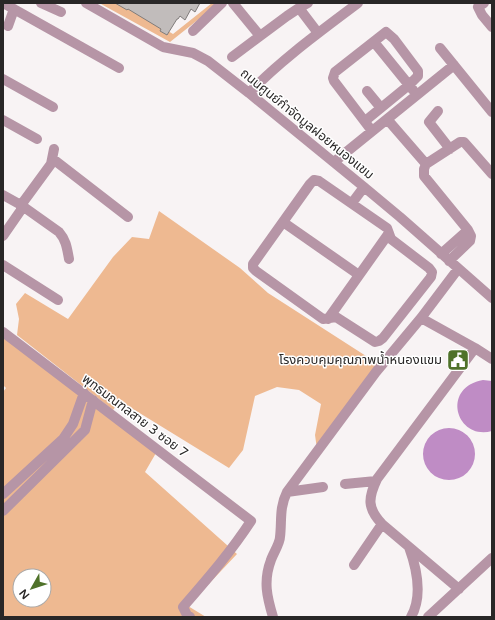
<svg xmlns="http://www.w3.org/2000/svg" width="495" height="620" font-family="'Varela Round','Noto Sans Thai',sans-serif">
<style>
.green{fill:#eeb991;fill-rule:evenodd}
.water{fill:#bf8cc5}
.building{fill:#c1bcbb;stroke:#807c7b}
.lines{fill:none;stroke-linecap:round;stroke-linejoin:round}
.minor{stroke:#b695a6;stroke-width:10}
.labels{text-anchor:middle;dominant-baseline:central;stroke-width:3;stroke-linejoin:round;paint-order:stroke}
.street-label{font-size:13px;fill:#292727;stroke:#fff}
.poi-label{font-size:13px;fill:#292727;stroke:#fff;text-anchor:end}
</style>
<rect width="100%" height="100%" fill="#f8f3f4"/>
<path class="green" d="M103 3H121L173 34 212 3H219L170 42 101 4Z
M159 211 240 268 268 293 380 365 317 449 315 435 321 404 299 390 277 387 255 396 243 450 229 468 120 401 113 410 17 335 19 319 16 304 25 293 68 319 113 257 132 237 149 239Z
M3 336 156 453 145 472 237 554 188 606 206 617H3V392L6 388 3 385ZM20 576H44V600H20Z"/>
<path class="water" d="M483 380 492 381V431C457 441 440 388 483 380Z
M423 454a26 26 0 1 1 52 0a26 26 0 1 1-52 0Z"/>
<path class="building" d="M115 3H200L195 12 191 9 185 20 180 16 178 19H177L167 35 160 31 161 29 128 9 127 10Z"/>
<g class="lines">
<path class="minor" d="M3 3 119 68
M41 3 61 12
M86 3 163 47 193 53 208 61 249 93 364 187 400 217 492 298
M233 3 260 36
M484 3 478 7 482 15 492 27
M299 8 308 3
M8 26 14 9
M193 31 222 3
M374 42 413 90
M440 48 492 112
M232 57 287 16 299 8 318 33
M3 79 53 107
M367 91 381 108
M249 93C282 59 321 31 358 3
M438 111 429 122 450 149
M387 119 426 164
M3 120 37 139
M365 121 409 85 418 76V71L394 39 386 32 335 72 333 78 334 81 372 131
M54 149 51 164 21 205 59 232C66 240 67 248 69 259
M53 159 128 217
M334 162 454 65
M314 180 319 181 387 228 391 239 429 268 432 272 431 277 383 338 379 341 375 342 336 317 323 319 256 271 253 268V264L310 184Z
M3 195 21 205V210L3 236
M352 203 364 187
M283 222 359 275
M441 254 468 230
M449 261 470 241 471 236 468 230 424 176V169L426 164 460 142H464L492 174
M3 265 58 300
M421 318 475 348 492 359
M328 319 389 233
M3 332 251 521C230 553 208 578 183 607L187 615 190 617
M345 484 376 481
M287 492 323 487
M3 494 63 439 73 424 84 393
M3 511 85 430 93 400
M409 547C417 569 423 596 411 617
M354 565 382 524
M459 589 382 524C367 508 368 498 377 479L475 348
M273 617C267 597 263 581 271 560 273 554 280 543 280 537 282 521 279 508 287 492L376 372 421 318 458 269
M428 617 492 558"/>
</g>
<defs>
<g id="civic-square" transform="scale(1.15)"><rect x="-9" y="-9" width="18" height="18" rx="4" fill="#4f722a" stroke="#fff"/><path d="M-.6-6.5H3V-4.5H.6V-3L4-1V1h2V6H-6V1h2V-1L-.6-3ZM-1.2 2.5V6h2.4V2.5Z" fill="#fff"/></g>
</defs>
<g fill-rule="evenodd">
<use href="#civic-square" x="458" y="360"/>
</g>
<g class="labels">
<g class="street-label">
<text transform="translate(307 124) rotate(39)">ถนนศูนย์กำจัดมูลฝอยหนองแขม</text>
<text transform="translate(135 416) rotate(37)">พุทธมณฑลสาย 3 ซอย 7</text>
</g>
<g class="poi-label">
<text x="442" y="360">โรงควบคุมคุณภาพน้ำหนองแขม</text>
</g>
</g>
<rect width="495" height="620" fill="none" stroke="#292727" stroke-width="8"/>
<g transform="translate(32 588) rotate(231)"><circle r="19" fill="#ffffff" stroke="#a9a9a9"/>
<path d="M0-3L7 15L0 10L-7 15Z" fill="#4f722a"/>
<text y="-6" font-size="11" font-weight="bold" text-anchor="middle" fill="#292727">N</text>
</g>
</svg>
